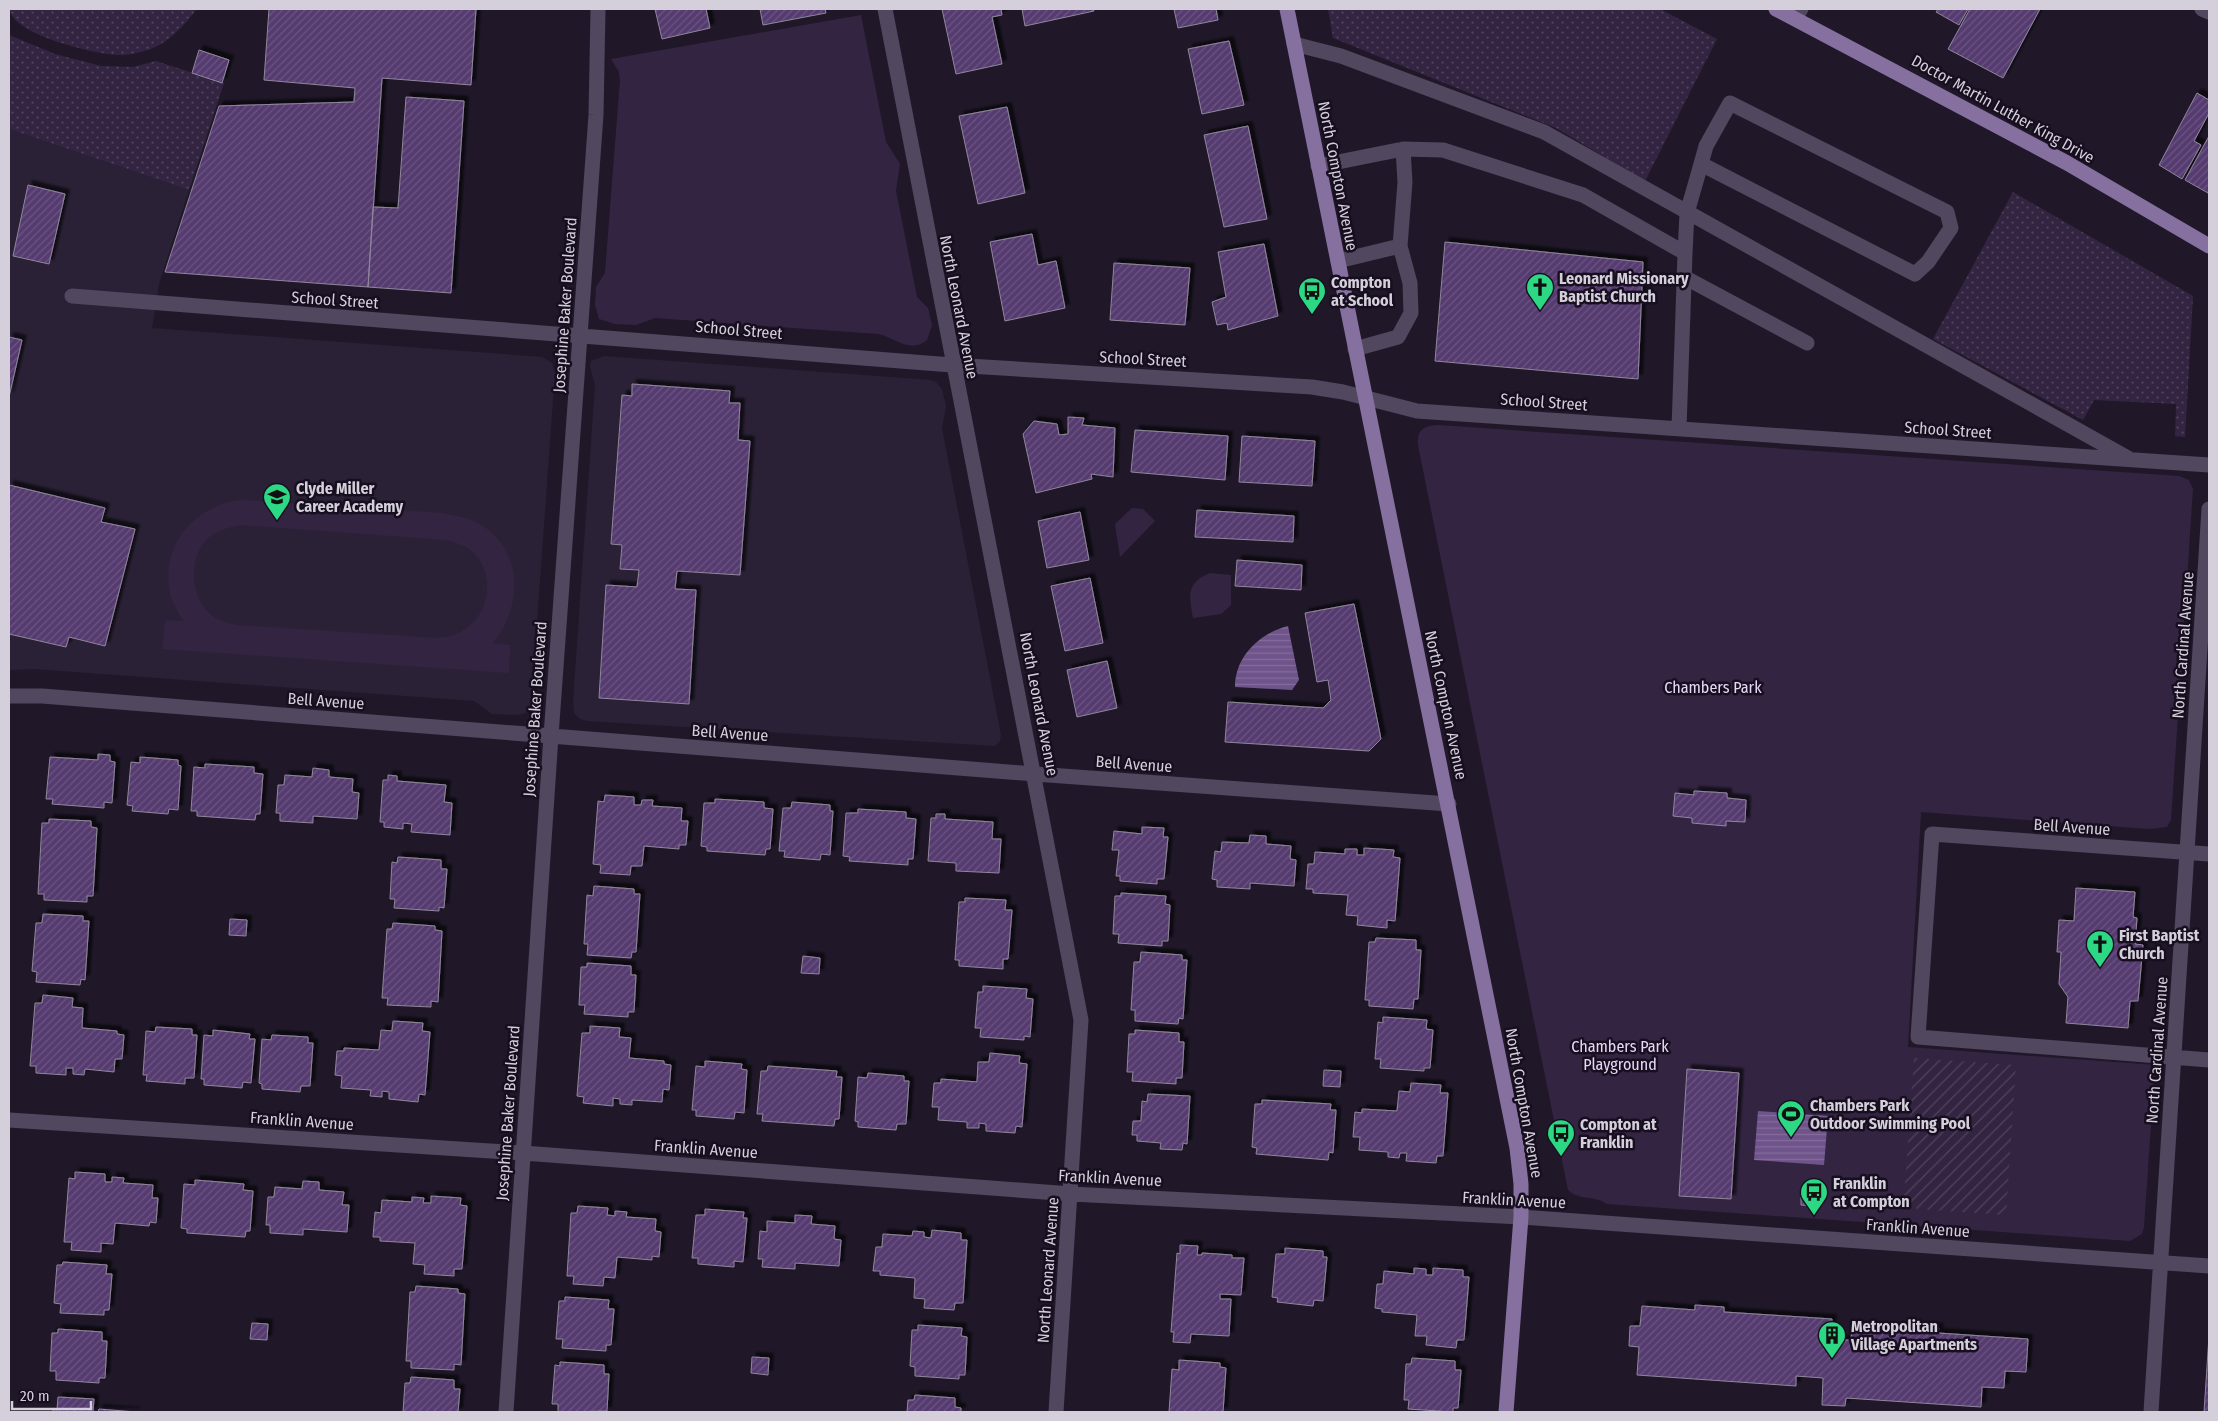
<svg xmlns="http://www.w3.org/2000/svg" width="2218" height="1421" font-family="'Fira Sans Condensed',sans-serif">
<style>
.built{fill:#2a2136}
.grass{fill:url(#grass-dots)}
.park{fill:#332542;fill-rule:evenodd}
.garden{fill:url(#garden-furrows)}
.water{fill:url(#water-rules)}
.building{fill:url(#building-hatch);stroke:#90879c;filter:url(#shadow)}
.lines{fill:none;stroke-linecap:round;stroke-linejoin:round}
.minor{stroke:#51475e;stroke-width:15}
.major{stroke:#8670a0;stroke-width:15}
.labels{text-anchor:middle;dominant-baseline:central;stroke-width:5;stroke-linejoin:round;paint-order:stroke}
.street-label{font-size:16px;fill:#d4cfda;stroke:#170f1f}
.poi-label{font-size:16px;font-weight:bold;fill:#d4cfda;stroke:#170f1f;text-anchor:start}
.park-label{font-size:16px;fill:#e6d7f9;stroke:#170f1f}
</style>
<defs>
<pattern id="grass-dots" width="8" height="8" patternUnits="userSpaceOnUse" patternTransform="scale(1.25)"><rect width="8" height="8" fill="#332542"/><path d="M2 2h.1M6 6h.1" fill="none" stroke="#50445d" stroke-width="1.8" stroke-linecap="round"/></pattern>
<pattern id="garden-furrows" width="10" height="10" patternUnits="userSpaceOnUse" patternTransform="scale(1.25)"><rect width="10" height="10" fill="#332542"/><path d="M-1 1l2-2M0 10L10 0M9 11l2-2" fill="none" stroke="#50445d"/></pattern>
<pattern id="water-rules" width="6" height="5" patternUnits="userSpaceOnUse" patternTransform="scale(1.25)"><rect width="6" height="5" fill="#6f548b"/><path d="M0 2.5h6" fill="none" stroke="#836c9b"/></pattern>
<pattern id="building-hatch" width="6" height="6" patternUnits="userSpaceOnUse" patternTransform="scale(1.25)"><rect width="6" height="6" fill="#543a6f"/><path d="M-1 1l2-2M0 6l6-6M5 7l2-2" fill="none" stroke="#6c5583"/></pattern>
<filter id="shadow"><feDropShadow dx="4.5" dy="-4.5" stdDeviation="1" flood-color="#0009"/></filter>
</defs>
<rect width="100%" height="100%" fill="#201829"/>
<path class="built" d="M9 129 189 190 159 284 152 328 542 357 552 363 555 373 531 706 528 712 519 715 492 714 474 701 34 669 9 670Z
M604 356 931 380 936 382 942 389 946 406 942 428 1001 735 1000 741 995 746 588 721 580 719 574 713 573 701 595 385 590 367 591 361Z"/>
<path class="grass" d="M9 9H197C184 25 169 43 148 50 138 53 128 55 118 55 94 54 14 35 9 9Z
M1328 9H1660L1717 39 1645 181 1556 128 1333 38Z
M9 35 55 54 101 66 133 67 156 61 224 83 189 190 9 129Z
M2013 192 2193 296 2185 437 2175 436 2176 404 2094 400 2083 420 1933 339Z"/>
<path class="park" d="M861 15 886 142 900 164 896 191 917 297 928 308 932 325 927 340C911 354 895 338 879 334L655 318 636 325 615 324 599 319 595 305 596 287 605 273 620 80 619 72 611 59Z
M1438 425 2179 476 2189 480 2193 489 2171 820 2167 827 2149 829 1921 812 1908 1047 2155 1065 2144 1227 2142 1234 2130 1241 1607 1204C1595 1195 1580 1201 1568 1190L1418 445C1417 430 1423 426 1438 425Z
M242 500 442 513C455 516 468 517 480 524 524 551 523 606 493 643L510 645 509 673 162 649 165 620 183 621C177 610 170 599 169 586 163 540 199 504 242 500ZM241 525 447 540C457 543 467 546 475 554 496 578 489 616 462 631 455 636 445 637 436 638L237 625C227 623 216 620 208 612 189 593 188 552 212 535 221 529 231 527 241 525Z
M1132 508 1143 509 1155 521 1120 557 1115 524Z
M1210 573 1231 575V605L1221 614 1193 618C1189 595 1186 583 1210 573Z"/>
<path class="garden" d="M1914 1058 2016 1065 2006 1215 1917 1209 1904 1198Z"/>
<path class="water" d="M1288 626 1299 680 1292 690 1235 687C1235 656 1260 633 1288 626Z
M1758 1111 1828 1116 1824 1165 1754 1160Z"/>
<path class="building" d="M269 9H476L471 85 382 78 368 287 165 272 219 106 354 102 355 88 264 80Z
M655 9H706L710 28 662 39Z
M760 9H825L826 13 763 25Z
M942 9H1001L1002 15 992 17 1002 64 956 74Z
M1022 9H1093L1094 11 1025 26Z
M1174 9H1216L1218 20 1178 28Z
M1938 9H1968L1959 25 1936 12Z
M1970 9H2040L2003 78 1948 49Z
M1229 41 1244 105 1202 114 1188 49Z
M199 50 229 60 222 83 192 73Z
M2197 93 2209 100V113L2194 141 2201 145 2182 179 2159 165Z
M406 97 464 101 451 293 368 287 373 207 398 208Z
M1007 107 1025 193 978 204 959 116Z
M1248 126 1267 219 1224 227 1204 135Z
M2209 136V192L2208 193 2185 180Z
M28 185 65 194 49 264 13 256Z
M1032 234 1038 265 1056 261 1065 308 1005 321 990 242Z
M1445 242 1643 262 1638 379 1435 361Z
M1264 244 1278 316 1228 330 1227 323 1217 325 1212 302 1226 297 1218 252Z
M1114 263 1190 268 1185 325 1110 320Z
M9 337 22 340 9 397Z
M632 384 730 391 729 403H740L738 440 750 441 740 575 677 571 675 589 696 590 689 704 599 698 606 585 637 587 639 570 620 569 622 545 611 544 622 395 632 396Z
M1068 417 1084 418 1082 425 1115 428 1113 477 1091 474 1092 479 1036 493 1023 434 1034 421 1057 424 1059 435 1068 434Z
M1135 430 1228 436 1225 480 1131 472Z
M1242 436 1315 441 1312 486 1239 482Z
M9 485 105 508 101 522 135 529 105 646 69 637 66 647 9 634Z
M1197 510 1294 516 1293 542 1195 537Z
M1080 512 1089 560 1047 568 1038 521Z
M1237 560 1302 565 1301 590 1235 586Z
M1090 578 1103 643 1065 651 1051 586Z
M1354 604 1381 739 1369 751 1225 742 1228 702 1323 708 1331 700 1328 680 1317 682 1305 613Z
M1107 661 1117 708 1077 717 1067 670Z
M98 754 110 755V761L115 762 112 803 104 802V808L52 804 53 799H46L50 757 98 760Z
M140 757 178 760V765L181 766 178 810 169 809 168 814 132 811 133 806 127 805 131 762 140 763Z
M205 764 254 767V773L263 774 260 814H256L255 820 197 816V811H191L194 767 205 768Z
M313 768 329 770V777L353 779 352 792 359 793 357 819 313 816V823L280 821V813H276L278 785H284L285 775 312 777Z
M388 775 397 776V781L446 785 444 802 452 803 450 835 411 832 412 824 403 823V829L384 827V822H380L383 780H388Z
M1694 791 1727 793V798L1746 800 1745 822 1726 821V826L1692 823V818L1673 816 1675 793 1694 795Z
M605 795 634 797V805H641L642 800H653L652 806 682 808 681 821H688L686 845H679V849L644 846 642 866H631L630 875 600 873 601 865 593 864 598 801 604 802Z
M715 799 764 802V808L773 809 770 849H766L765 855 707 851V847L701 846 704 803H715Z
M792 802 830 805V811H833L830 855 821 854 820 860 784 857 785 851H779L783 808H791Z
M858 809 906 812V818L916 819 913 859H908V865L849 861 850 857 843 856 846 813H858Z
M936 814H945V819L993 822 992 839H1001L999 873 956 871V863L928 861 931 818H936Z
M49 819 91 821V827L97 828 93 896H87V902L44 900V894H38L42 823H49Z
M1142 827 1164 828 1163 837H1168L1164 879H1157V884L1120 881V876H1116L1119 850H1112L1114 831 1142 834Z
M1250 835 1266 836V844L1291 846 1290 859 1296 860 1294 886 1250 883V889L1217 887V880L1212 879 1215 851 1221 852 1222 842 1249 843Z
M1364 848 1394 850 1393 857 1400 858 1395 921 1387 920V928L1357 925 1358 916 1346 915 1348 895 1313 893V889H1306L1308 864H1314L1315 852 1345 854V849H1357V855H1364Z
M398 857 441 860V869H447L444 908 439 907V911L394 908 395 899H390L392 862 397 863Z
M594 886 634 889V894H640L636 952H632L631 958 587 955 588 944H584L587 895 593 896Z
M2076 888 2135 892 2133 917 2137 918 2135 944 2143 945 2138 1001H2130L2128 1028 2066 1023 2068 997 2059 984 2061 952H2057L2059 920 2074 921Z
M1121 893 1166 896 1165 904 1170 905 1168 941H1162V946L1118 943 1119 934H1113L1115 896H1121Z
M965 898 1006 900 1005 910H1012L1008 959H1003V969L959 966V960H955L959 902H965Z
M43 914 83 916V921H89L85 980 81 979 80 985 36 982 37 972 32 971 36 923H42Z
M230 919 247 920 246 936 229 935Z
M393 923 435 926V930L442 931 438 1002 431 1001V1007L387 1005 388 998H382L387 929H392Z
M1376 938 1416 940V950H1421L1418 999H1414L1413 1009 1369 1006V1000H1365L1369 942H1375Z
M1141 952 1182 955V960H1187L1183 1019 1179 1018 1178 1024 1135 1021V1010H1131L1134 962H1140Z
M803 956 820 958 819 974 801 973Z
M587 963 631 966V975H636L634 1012H628V1017L584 1014 585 1005H579L581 967H587Z
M983 986 1027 989 1026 998 1033 999 1030 1037 1024 1036V1040L980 1037 981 1028H975L978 992H983Z
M43 995 73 998 72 1007 83 1008 82 1028 117 1031V1034L124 1035 122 1059H115L114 1072 85 1069 84 1075 73 1074V1068H66V1075L36 1073V1066H30L35 1003H42Z
M1383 1017 1427 1020 1426 1029 1433 1030 1430 1068H1424V1071L1380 1068 1381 1059H1375L1378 1022 1383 1023Z
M393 1021 423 1023 422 1031 430 1032 425 1095 419 1094 418 1102 389 1099V1092L382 1091V1097L370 1096 371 1090 341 1088 342 1076 335 1075 337 1051H344V1048L379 1050 381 1030 392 1031Z
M590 1026 620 1028 619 1037 631 1038 629 1058 664 1061V1064L671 1065 669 1090 663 1089 662 1102 632 1100V1105L620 1104V1099L613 1098V1106L583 1103 584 1097 577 1096 582 1033H590Z
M156 1027 192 1029V1035H197L194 1078H185V1084L146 1081 147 1075H143L146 1031 155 1032Z
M213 1030 250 1034 249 1039H255L251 1083 243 1082 242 1088 204 1085V1079H201L204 1035 213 1036Z
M1135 1030 1179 1033V1042H1184L1182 1078H1176V1084L1132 1081 1133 1072H1127L1129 1034H1135Z
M272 1035 308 1037V1043H313L310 1086H301L300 1092 262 1089V1084L259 1083 262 1039 271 1040Z
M990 1053 1020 1056 1019 1063 1027 1064 1022 1127 1016 1126 1015 1133 986 1131V1124L979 1123V1128H967V1122L938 1120 939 1107H932L934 1083H941V1079L977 1082 978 1062H989Z
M705 1061 742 1064 741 1069 747 1070 744 1113 735 1112 734 1119 696 1116V1110H692L696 1066 705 1067Z
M768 1066 837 1071 836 1077H842L839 1119H835L834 1126 762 1121 763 1114H757L761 1071H767Z
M1687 1069 1739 1073 1731 1199 1679 1196Z
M1324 1070 1341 1071 1340 1087 1323 1086Z
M868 1073 904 1076V1081H909L906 1124H897L896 1130 858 1127V1122L855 1121 858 1077 867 1078Z
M1411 1083 1441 1085 1440 1093H1448L1443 1156H1437L1436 1163 1406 1161 1407 1153H1400L1399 1158 1388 1157V1152L1359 1150 1360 1137H1353L1355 1112 1362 1113V1109L1397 1111 1399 1091 1410 1092Z
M1148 1094 1190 1096 1187 1144 1183 1143 1182 1150 1160 1149 1161 1143 1137 1141V1135H1132L1133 1121H1141L1142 1101 1147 1102Z
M1262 1100 1331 1104 1330 1110H1336L1333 1153 1329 1152 1328 1160 1256 1154 1257 1148 1252 1147 1255 1104H1262Z
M75 1172 105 1174V1182H112V1177L124 1178 123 1183 153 1185 152 1198H158L156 1223 150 1222 149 1226 115 1223 113 1244 101 1243V1252L71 1250 72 1242H64L69 1178 75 1179Z
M195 1180 244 1184 243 1190 253 1191 250 1231H246L245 1237 187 1233V1229L181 1228 184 1184 195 1185Z
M303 1181 319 1182V1190L344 1192 342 1205H349L347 1232 303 1229V1235L270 1233V1225H266L268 1197H274L275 1187 302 1189Z
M431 1196 461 1198 460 1205 467 1206 462 1269H454V1276L424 1274 425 1265 413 1264 415 1243 380 1241V1237H373L375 1212 381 1213 382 1200 412 1202V1197L424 1198 423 1203H431Z
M1801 1197 1815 1198 1814 1206 1801 1205Z
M578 1206 608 1208 607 1215 615 1216V1211L627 1212 626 1217 656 1219 655 1231 661 1232 659 1257 652 1256V1260L617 1257 615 1278 604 1277 603 1286 573 1284 574 1276H567L571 1213H577Z
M705 1209 744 1212 743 1218H747L743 1262 734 1261V1267L698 1264V1258H692L696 1215H705Z
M795 1215 812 1216 811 1224 835 1226 834 1239 841 1240 839 1266 795 1263V1269L762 1267 763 1259H758L760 1231 767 1232V1221L795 1223Z
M932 1230 961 1233V1240H967L963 1303H955L954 1310 924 1308 925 1299 914 1298 915 1278 880 1275V1271H873L876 1247H882L883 1234 912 1236 913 1231 924 1232V1237L931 1238Z
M1180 1245 1198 1246 1197 1255H1202V1253L1232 1255V1258H1244L1241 1295 1220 1294V1299H1231L1229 1336 1191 1334 1190 1343 1173 1342 1174 1332H1171L1177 1253 1180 1254Z
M1285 1248 1323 1251V1257H1327L1323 1301 1314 1300 1313 1306 1277 1302 1278 1298 1272 1297 1276 1254H1285Z
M63 1262 107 1265 106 1274H112L109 1310H104V1315L60 1313 61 1304 54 1303 57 1265H62Z
M1414 1268 1426 1269V1275H1433V1268L1463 1270V1277H1469L1464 1340H1457L1456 1348 1426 1345 1427 1336H1415L1417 1315 1382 1312V1309L1375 1308 1377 1284H1383L1384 1271 1414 1274Z
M416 1286 458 1289V1293L465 1294 461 1365 454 1364V1370L411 1368V1361H406L410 1292H415Z
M565 1297 609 1300 608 1309H614L611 1345H606V1351L562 1348 563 1339H556L559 1301H565Z
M1695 1305 1724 1307V1312L1832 1319 1830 1345 1841 1346 1842 1340H1851L1852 1327 1904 1331 1905 1326 1939 1328 1938 1333 2028 1339 2026 1372 2005 1371 2004 1388 1982 1387 1981 1407 1846 1398 1845 1406 1822 1405 1823 1378 1796 1376V1386L1637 1375 1639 1347 1629 1346 1630 1326H1640L1642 1306 1695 1310Z
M252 1323 268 1324 267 1340 250 1339Z
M918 1325 962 1328 961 1336 967 1337 965 1375H959V1379L915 1376V1367L910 1366 912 1330H918Z
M58 1329 102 1332V1341H107L105 1378H99V1383L56 1380V1371H50L52 1333H58Z
M2209 1336V1412H2204Z
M752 1357 769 1358 768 1375 751 1373Z
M1412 1358 1455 1361V1370H1461L1458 1408H1453V1412L1408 1409 1409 1400H1404L1406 1364H1411Z
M1179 1360 1220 1363V1367L1226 1368 1223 1412H1169L1172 1369 1179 1370Z
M560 1362 604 1365V1374H609L607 1411 558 1412V1404H552L555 1365 560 1366Z
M411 1377 454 1380V1389H460L458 1412H403L405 1383H410Z
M915 1395 955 1398V1407L961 1408V1412H907L908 1400H914Z
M58 1397 94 1399 93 1412H53V1409L57 1410Z
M99 1409 136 1412H98Z"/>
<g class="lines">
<path class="minor" d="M885 9 1081 1020 1056 1412
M2202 9 2209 12
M1795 18 1801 9
M1294 44 1341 56 1544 132 2128 458
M1403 149 1443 150 1583 195 1685 253 1679 429
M1318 166 1403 149 1405 182 1400 246 1338 261
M1685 253 1687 213 1701 164 1706 146 1730 103 1947 212 1951 228 1928 262 1915 274 1701 164
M1684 277 1807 343
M72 296 952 365 1312 387 1343 392 1417 411 2209 465
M1355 349 1398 337 1411 313 1410 283 1400 246
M9 696H42L1035 774 1449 804
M2209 854 1932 834 1918 1037 2209 1060
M9 1120 523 1153 1071 1194 1521 1217 2209 1266
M506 1412 551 736 596 115 598 9
M2151 1412 2209 509"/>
<path class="major" d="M1287 9 1517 1148 1521 1184V1217L1506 1412
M1776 9 2067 163 2209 246"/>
</g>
<defs>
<g id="church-pin" transform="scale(1.4375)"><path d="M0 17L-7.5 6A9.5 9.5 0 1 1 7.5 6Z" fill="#2cd884" stroke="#170f1f"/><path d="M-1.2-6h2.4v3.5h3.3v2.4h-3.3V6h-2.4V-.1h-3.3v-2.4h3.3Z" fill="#111"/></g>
<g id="bus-pin" transform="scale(1.4375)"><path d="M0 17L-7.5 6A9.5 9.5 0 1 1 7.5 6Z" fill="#2cd884" stroke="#170f1f"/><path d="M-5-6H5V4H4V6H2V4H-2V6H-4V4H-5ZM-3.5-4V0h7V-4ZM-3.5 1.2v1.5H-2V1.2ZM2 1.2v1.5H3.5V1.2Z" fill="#111"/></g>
<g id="school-pin" transform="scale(1.4375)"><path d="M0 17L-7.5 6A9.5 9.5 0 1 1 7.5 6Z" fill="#2cd884" stroke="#170f1f"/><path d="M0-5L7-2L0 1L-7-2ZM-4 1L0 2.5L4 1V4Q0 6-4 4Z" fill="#111"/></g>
<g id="stadium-pin" transform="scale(1.4375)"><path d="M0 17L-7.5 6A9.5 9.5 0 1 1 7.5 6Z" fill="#2cd884" stroke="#170f1f"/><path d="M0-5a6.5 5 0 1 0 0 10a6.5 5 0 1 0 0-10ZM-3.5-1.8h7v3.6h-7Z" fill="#111"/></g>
<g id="building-pin" transform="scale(1.4375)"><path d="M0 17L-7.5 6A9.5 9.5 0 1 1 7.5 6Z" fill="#2cd884" stroke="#170f1f"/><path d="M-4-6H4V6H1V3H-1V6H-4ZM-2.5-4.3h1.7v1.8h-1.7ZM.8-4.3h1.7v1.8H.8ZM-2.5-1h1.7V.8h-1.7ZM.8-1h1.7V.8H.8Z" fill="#111"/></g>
</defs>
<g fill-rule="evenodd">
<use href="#church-pin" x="1540" y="287"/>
<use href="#bus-pin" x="1312" y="291"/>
<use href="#school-pin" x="277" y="497"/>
<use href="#church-pin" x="2100" y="944"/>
<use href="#stadium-pin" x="1791" y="1114"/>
<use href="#bus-pin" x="1561" y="1133"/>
<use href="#bus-pin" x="1814" y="1192"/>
<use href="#building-pin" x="1832" y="1335"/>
</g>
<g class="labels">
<g class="street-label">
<text transform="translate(2003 109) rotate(29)">Doctor Martin Luther King Drive</text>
<text transform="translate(1338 176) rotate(79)">North Compton Avenue</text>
<text transform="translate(335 300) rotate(4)">School Street</text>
<text transform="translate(565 305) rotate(-86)">Josephine Baker Boulevard</text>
<text transform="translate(959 307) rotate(79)">North Leonard Avenue</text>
<text transform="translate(739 330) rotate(5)">School Street</text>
<text transform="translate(1143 359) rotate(3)">School Street</text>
<text transform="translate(1544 402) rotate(4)">School Street</text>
<text transform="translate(1948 430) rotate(4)">School Street</text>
<text transform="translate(2183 645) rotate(-86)">North Cardinal Avenue</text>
<text transform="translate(326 701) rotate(4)">Bell Avenue</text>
<text transform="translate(1039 704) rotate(79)">North Leonard Avenue</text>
<text transform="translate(1446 705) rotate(78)">North Compton Avenue</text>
<text transform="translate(535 709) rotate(-86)">Josephine Baker Boulevard</text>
<text transform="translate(730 733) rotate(4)">Bell Avenue</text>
<text transform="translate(1134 764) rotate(4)">Bell Avenue</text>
<text transform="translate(2072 827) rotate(4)">Bell Avenue</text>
<text transform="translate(2157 1050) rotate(-86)">North Cardinal Avenue</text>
<text transform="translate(1524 1103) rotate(80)">North Compton Avenue</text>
<text transform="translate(508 1113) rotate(-86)">Josephine Baker Boulevard</text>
<text transform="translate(302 1121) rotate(4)">Franklin Avenue</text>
<text transform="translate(706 1149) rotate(4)">Franklin Avenue</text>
<text transform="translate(1110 1178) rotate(3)">Franklin Avenue</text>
<text transform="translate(1514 1200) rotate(3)">Franklin Avenue</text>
<text transform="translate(1918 1228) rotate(4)">Franklin Avenue</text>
<text transform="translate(1048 1270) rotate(-86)">North Leonard Avenue</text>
</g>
<g class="poi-label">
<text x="1559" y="278">Leonard Missionary<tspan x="1559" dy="18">Baptist Church</tspan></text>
<text x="1331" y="282">Compton<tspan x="1331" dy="18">at School</tspan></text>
<text x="296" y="488">Clyde Miller<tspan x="296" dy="18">Career Academy</tspan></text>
<text x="2119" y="935">First Baptist<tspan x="2119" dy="18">Church</tspan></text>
<text x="1810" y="1105">Chambers Park<tspan x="1810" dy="18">Outdoor Swimming Pool</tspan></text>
<text x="1580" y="1124">Compton at<tspan x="1580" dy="18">Franklin</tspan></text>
<text x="1833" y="1183">Franklin<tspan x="1833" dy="18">at Compton</tspan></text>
<text x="1851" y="1326">Metropolitan<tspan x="1851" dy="18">Village Apartments</tspan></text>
</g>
<g class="park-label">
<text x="1713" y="687">Chambers Park</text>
<text x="1620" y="1046">Chambers Park<tspan x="1620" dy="18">Playground</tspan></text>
</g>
</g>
<rect width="2218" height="1421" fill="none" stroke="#d4cfda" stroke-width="20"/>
<path d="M12 1401v8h79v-8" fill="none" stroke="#d4cfda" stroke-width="2.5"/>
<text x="20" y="1401" font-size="15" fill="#d4cfda" stroke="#170f1f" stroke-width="4" paint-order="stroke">20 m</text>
</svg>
